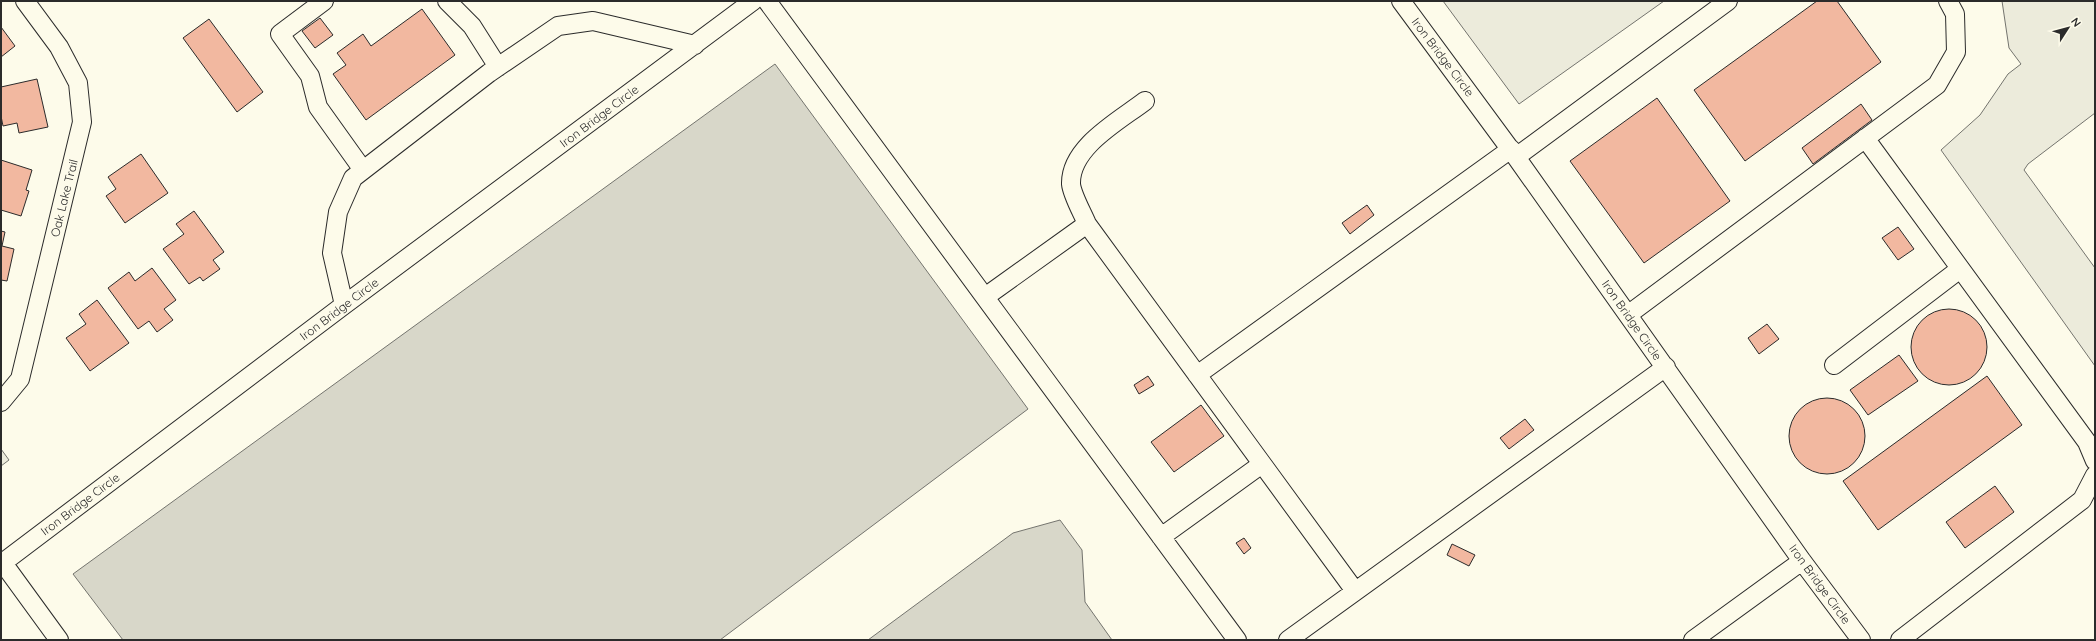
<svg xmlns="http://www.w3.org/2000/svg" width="2096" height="641" font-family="Quicksand,sans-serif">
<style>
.green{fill:#ecebdb;stroke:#74746e}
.water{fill:#d8d7c9;stroke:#74746e}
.building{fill:#f2b8a0;stroke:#2b2b2b}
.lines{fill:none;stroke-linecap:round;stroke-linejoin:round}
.minor-casing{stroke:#2b2b2b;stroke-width:20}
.minor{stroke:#fdfbea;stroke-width:18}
.labels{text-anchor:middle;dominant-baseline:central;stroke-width:3;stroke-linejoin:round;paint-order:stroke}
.street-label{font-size:12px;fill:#2b2b2b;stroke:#fdfbea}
</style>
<rect width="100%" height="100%" fill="#fdfbea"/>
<path class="green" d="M1443 1H1664L1519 104Z
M2002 1H2095V113L2028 164 2024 170 2095 268V366L1941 150 1980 115 2008 74 2021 64 2009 48Z
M1 449 9 460 1 466Z"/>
<path class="water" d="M775 64 1028 409 720 640H123L73 574Z
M1060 520 1082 550 1085 602 1112 640H868L1013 533Z"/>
<path class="building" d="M1817 1H1837L1881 62 1745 161 1694 90Z
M422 9 455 55 366 120 333 74 346 65 337 53 363 34 371 46Z
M320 18 333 35 315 48 302 31Z
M209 19 263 92 237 112 183 38Z
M1 27 15 46 1 57Z
M37 79 48 127 19 133 17 123 3 126 1 116V87Z
M1657 98 1730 201 1644 263 1570 161Z
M1861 104 1872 120 1813 164 1802 148Z
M141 154 168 193 125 223 106 196 116 189 108 177Z
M1 160 32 170 26 190 29 191 21 216 1 210Z
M1367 205 1374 215 1350 234 1342 223Z
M194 211 224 252 213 260 220 269 203 281 200 277 189 284 163 249 184 234 176 224Z
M1898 227 1914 249 1898 260 1882 238Z
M1 231 5 232 2 246 14 249 7 281 1 280Z
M152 268 176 300 164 309 173 320 157 332 149 321 138 329 108 288 129 272 135 281Z
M97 300 129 343 90 371 66 338 86 324 79 314Z
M1911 347a38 38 0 1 1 76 0a38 38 0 1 1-76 0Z
M1767 324 1779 339 1759 354 1748 338Z
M1899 355 1918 381 1868 415 1850 390Z
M1148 376 1154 385 1139 394 1134 385Z
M1987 376 2022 425 1878 530 1843 481Z
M1789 436a38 38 0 1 1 76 0a38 38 0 1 1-76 0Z
M1201 405 1224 436 1174 472 1151 442Z
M1525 419 1534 430 1509 449 1500 438Z
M1995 486 2014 512 1965 548 1946 522Z
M1244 538 1251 548 1244 554 1236 543Z
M1452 544 1475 555 1469 566 1447 555Z"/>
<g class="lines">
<g class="minor-casing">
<path id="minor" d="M324 1 280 34 310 76 318 107 363 170
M447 1 472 26 498 67
M767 1 1237 640
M1401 1 1516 157 1802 561 1861 640
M1145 101C1119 121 1070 147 1071 184 1072 195 1083 214 1087 224L1355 591
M1865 138 2087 442 2095 461
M1516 157 1728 1
M985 297 1087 224
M344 305 332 253 338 212 353 178 489 73 558 26 593 21 695 45
M1629 314 1937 85 1956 52 1955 14 1948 1
M1834 365 1960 269
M1197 375 1511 149
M1 402 20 379 82 122 78 83 59 47 25 1
M1161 537 1262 464
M3 563 59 640
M1 564 344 305 753 1
M1288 640 1666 367
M1693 640 1802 561
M1900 640 2082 500 2095 475"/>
</g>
<use href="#minor" class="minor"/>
</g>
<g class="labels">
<g class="street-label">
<text transform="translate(1443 57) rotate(53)">Iron Bridge Circle</text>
<text transform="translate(599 116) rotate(-37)">Iron Bridge Circle</text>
<text transform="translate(64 198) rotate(-76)">Oak Lake Trail</text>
<text transform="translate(339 309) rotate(-37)">Iron Bridge Circle</text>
<text transform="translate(1632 320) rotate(55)">Iron Bridge Circle</text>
<text transform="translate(80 504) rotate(-37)">Iron Bridge Circle</text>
<text transform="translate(1820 584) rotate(54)">Iron Bridge Circle</text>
</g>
</g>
<rect width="2096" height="641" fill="none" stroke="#2b2b2b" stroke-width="4"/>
<g transform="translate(2068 28) rotate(54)" stroke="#fdfbea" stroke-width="3" paint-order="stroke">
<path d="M0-3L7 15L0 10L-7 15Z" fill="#2b2b2b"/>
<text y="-6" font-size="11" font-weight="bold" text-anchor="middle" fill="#2b2b2b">N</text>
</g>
</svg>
